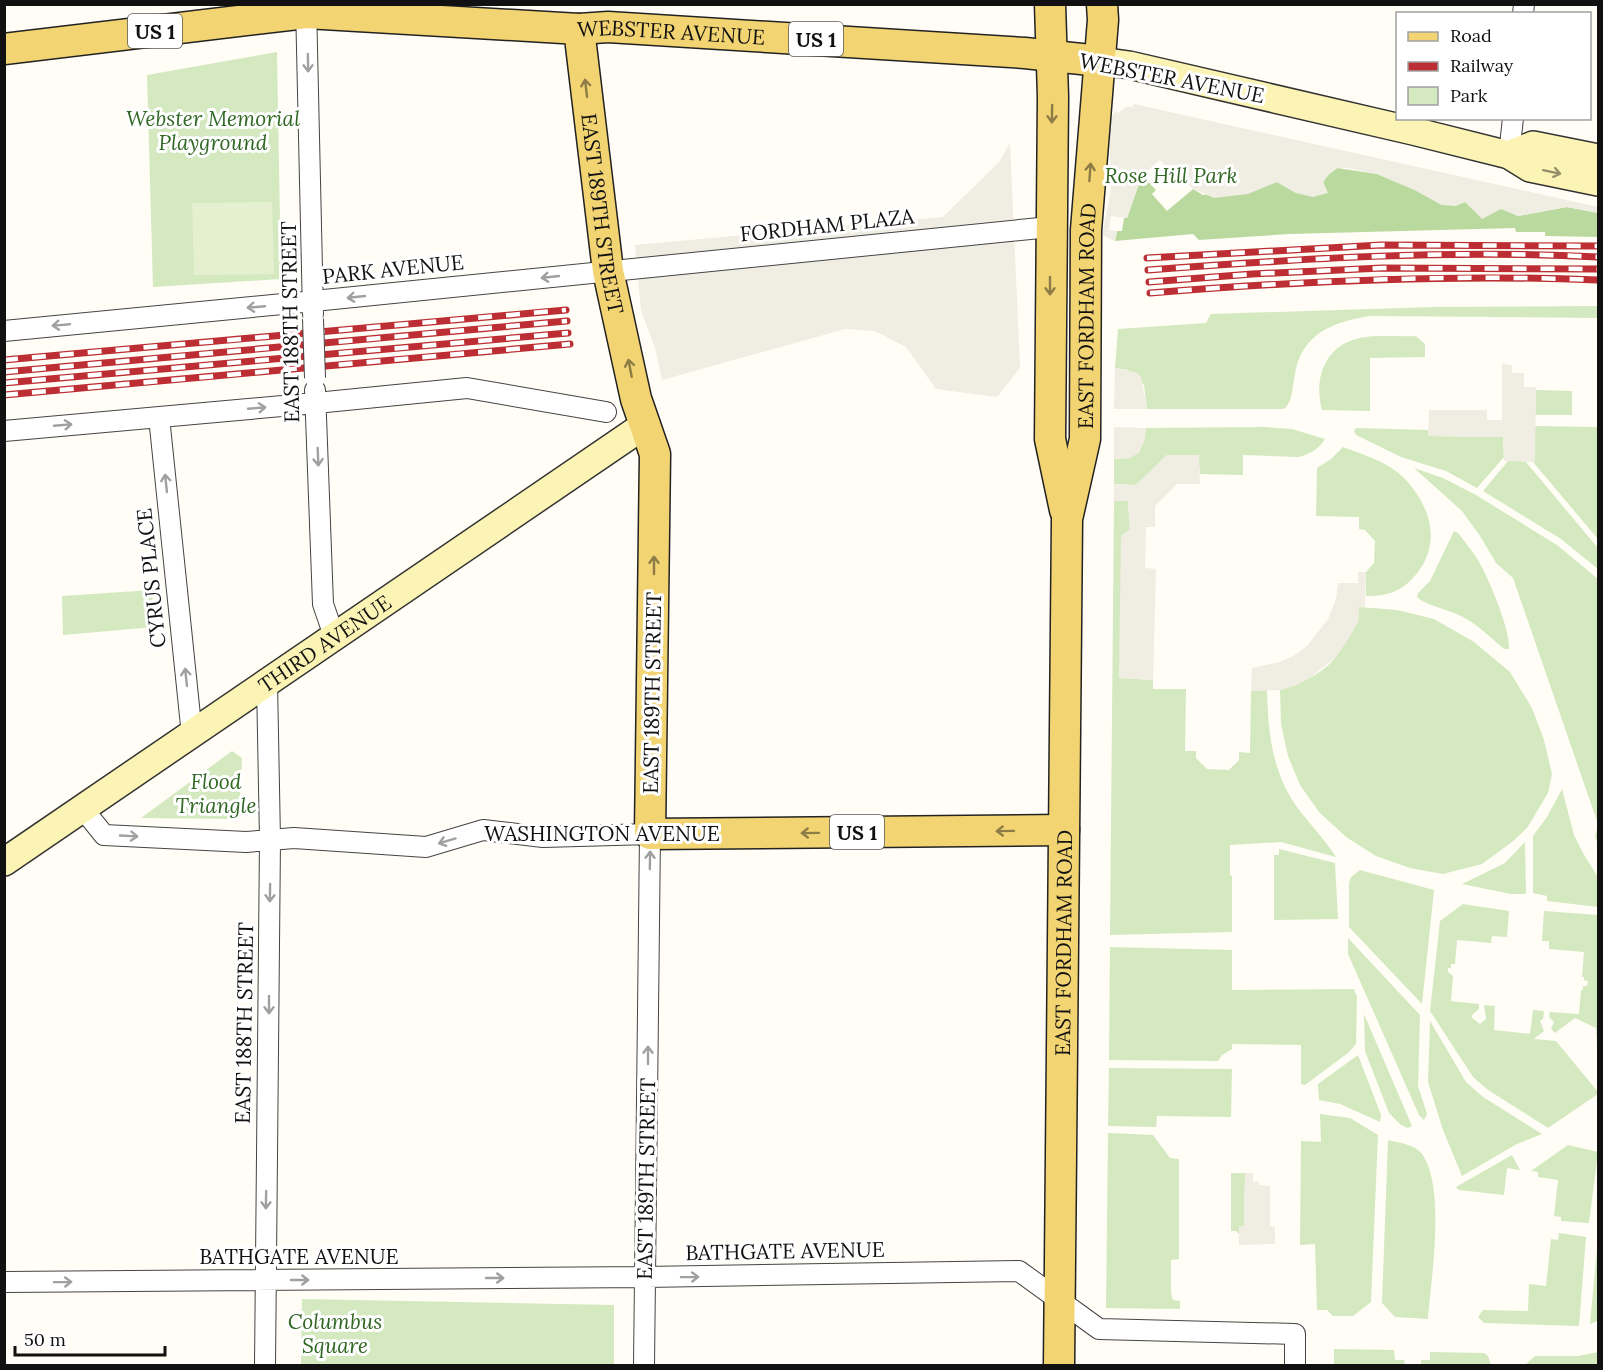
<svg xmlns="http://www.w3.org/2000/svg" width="1603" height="1370" font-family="Lora,serif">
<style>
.green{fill:#d4e9bf}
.forest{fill:#b9d99f}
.pitch{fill:#e5f0d1}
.plaza{fill:#f0ede3}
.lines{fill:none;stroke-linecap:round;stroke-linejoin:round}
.street-casing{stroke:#444;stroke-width:22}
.secondary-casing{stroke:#333;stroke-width:30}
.primary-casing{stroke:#222;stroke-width:33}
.street{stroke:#fff;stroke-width:20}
.secondary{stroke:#fbf4b4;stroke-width:27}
.primary{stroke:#f2d472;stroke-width:30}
.rail-casing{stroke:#bc2e33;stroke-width:7}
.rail{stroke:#fff;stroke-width:4.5;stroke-dasharray:14;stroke-linecap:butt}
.street-bridge-casing{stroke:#444;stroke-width:22;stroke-linecap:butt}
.street-bridge{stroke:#fff;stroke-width:20}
.oneway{stroke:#a0a0a0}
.oneway2{stroke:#8d7c46}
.oneway3{stroke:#928e6b}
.labels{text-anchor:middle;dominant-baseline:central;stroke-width:6;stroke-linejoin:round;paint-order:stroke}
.shield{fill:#fff;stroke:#585858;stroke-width:1.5}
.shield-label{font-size:20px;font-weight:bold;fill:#111}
.street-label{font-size:21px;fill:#111;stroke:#fff}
.park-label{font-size:21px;font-style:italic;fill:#306723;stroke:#fff}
</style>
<rect width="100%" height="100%" fill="#fffdf5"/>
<path class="green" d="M277 52 281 279 153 287 147 75Z
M1598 306V318L1371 316C1342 320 1311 329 1299 359 1292 373 1295 404 1283 409H1147L1144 385 1128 370 1115 368 1118 329 1206 323 1211 314 1433 307Z
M1416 336 1425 344V357L1370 358V411L1322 410C1314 381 1323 348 1356 339 1372 334 1398 337 1416 336Z
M1536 390 1572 391V415H1535Z
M1535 426 1598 427V539L1533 462 1535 461Z
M1263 427 1292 429 1325 439C1319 449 1310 454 1299 457L1243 455V475L1200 474 1198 455H1167L1136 485 1114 484V459L1130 458 1144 442 1146 428Z
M1356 428 1428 430 1429 436 1503 437 1504 457 1477 488 1446 471 1401 457 1356 435 1354 431Z
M1343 447C1364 455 1389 462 1405 479 1432 508 1443 547 1412 579 1400 592 1384 597 1366 596V572L1374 563 1375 541 1365 530 1359 529V517L1316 516 1317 468 1331 459Z
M1508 461H1525L1598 548V569L1561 539 1483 491Z
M1414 468 1443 478 1476 495 1557 545 1598 579V844L1595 837 1598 824 1513 578 1496 563 1480 536 1462 511Z
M1114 501H1128L1130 530 1119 678 1153 680V689H1186L1185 751H1196V758L1207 769 1229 770 1239 760V752L1250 753 1251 691 1267 690C1268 729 1271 764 1291 798 1304 819 1323 836 1336 857L1281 842 1230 845V875L1232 876V932L1110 935Z
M1454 531 1458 533C1465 542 1472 551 1478 560 1488 577 1511 631 1509 649H1504C1490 637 1477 624 1461 616 1450 610 1424 605 1417 597L1418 593 1430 581Z
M152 590 154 627 63 635 62 596Z
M1359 607 1397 610 1434 619 1474 642 1510 672 1532 708 1544 740 1552 774 1548 793 1527 828 1512 842 1482 864 1443 874 1410 868 1376 856 1346 837 1319 812 1300 785 1288 756 1281 724 1280 690C1300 684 1325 673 1337 655 1346 641 1352 623 1359 607Z
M232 751 242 758 239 819 141 818Z
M1562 789 1574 835 1583 853 1598 877V907L1547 901V896L1533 893V836L1547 817Z
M1525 842 1526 894H1511L1462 884 1505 863Z
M1279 849 1335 863 1338 919 1274 920V855H1279Z
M1360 870 1434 890 1422 1004 1349 927V883L1351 877Z
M1463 904 1509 911 1507 937 1492 936 1491 943 1457 940 1455 964H1451V968H1448V972L1453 976 1451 1001 1479 1004V1009L1472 1015V1018L1480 1024 1486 1019 1484 1005 1495 1006 1494 1030 1530 1034 1533 1010 1544 1011 1543 1019 1540 1021 1544 1031 1534 1039 1556 1041 1598 1092V1094L1548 1128 1488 1090 1473 1077 1430 1011 1440 921Z
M1544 911 1598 915V1046L1597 1044 1596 1028 1575 1018 1555 1033 1551 1029 1554 1022 1549 1017 1550 1012 1579 1014 1581 990H1583V986H1587L1588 981 1584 980V977H1582L1584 952 1549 949V941H1542Z
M1348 938 1420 1015 1418 1086 1427 1114 1424 1120 1419 1115 1348 954Z
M1110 947 1232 950V990L1354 989 1357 997 1356 1044 1348 1053 1305 1085 1301 1084V1045L1232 1044V1049L1222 1055 1218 1061 1109 1060Z
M1364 1014 1412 1126 1408 1128 1401 1125 1389 1113 1365 1051Z
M1430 1021 1466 1082 1483 1097 1542 1134 1515 1145 1462 1176 1443 1130 1428 1082Z
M1358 1055 1381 1115 1380 1122 1340 1104 1319 1100 1318 1084Z
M1109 1068 1232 1069 1231 1117 1157 1116 1156 1127 1108 1126Z
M1320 1114 1350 1118 1378 1135 1371 1302 1353 1316H1333L1327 1310H1317L1315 1244 1300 1245 1301 1141 1321 1142Z
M1108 1133 1153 1135 1170 1158 1179 1159V1259L1171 1260V1293L1173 1300 1180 1301V1309L1106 1308Z
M1388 1140C1399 1143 1415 1144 1422 1154 1446 1188 1431 1278 1428 1319L1395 1317 1382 1303Z
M1568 1145 1598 1152 1589 1223 1561 1221V1217L1554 1216 1558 1180 1538 1177V1172L1531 1171Z
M1512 1155 1520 1170 1507 1168 1504 1195 1459 1190 1456 1187Z
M1231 1173H1245L1244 1226 1239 1227V1234L1236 1231H1231Z
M1559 1233 1586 1237 1579 1326 1484 1323 1478 1317 1483 1310 1528 1311 1529 1284 1546 1286 1551 1239 1558 1240Z
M1598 1238V1321L1590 1324Z
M302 1299 614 1305V1365H301Z
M1334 1349 1394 1350 1395 1360H1404L1405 1365H1334Z
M1430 1352 1484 1353 1488 1356 1491 1365H1421V1360H1430Z
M1598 1352V1365H1525L1535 1356H1578Z"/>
<path class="forest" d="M1337 168 1377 174 1415 190 1442 205 1465 202 1501 208 1518 216 1567 207 1598 213V237L1545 236V232H1516L1515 228 1289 234 1199 240 1193 234 1115 241 1117 231H1122L1124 218H1127L1142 175 1156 190 1152 194 1167 211 1193 189 1203 195 1264 186 1277 182 1296 193 1327 192 1323 182 1326 177Z"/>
<path class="pitch" d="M272 202 274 274 194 275 192 203Z"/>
<path class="plaza" d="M1134 104 1598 207V213L1567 207 1518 216 1501 209 1482 219 1465 202 1456 206 1442 205 1415 190 1377 174 1347 168H1338L1331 172 1323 182 1328 193 1313 197 1296 193 1277 182 1248 194 1214 198 1193 189 1178 172 1173 175 1160 160 1142 175 1127 218 1111 216 1109 230 1117 231 1115 241 1102 235 1111 189 1109 121 1115 112 1118 113 1126 107H1132Z
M1010 143 1020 368 997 397 936 389 906 347 875 331 845 329 662 380 655 348 641 310 635 245 943 217 999 162Z
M1502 364 1512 365V373H1524V387H1536L1535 462 1504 461 1503 437 1428 436 1429 410H1487V420H1502Z
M1115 368 1135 372 1141 377 1147 409H1114Z
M1114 427 1146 428 1144 442 1139 453 1130 458 1114 459Z
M1167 455H1199L1200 484H1177L1155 506V527H1146L1145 568 1156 569 1153 680 1119 678 1121 536 1130 529 1128 501H1114V484L1136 485Z
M1358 572H1366L1365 607H1359V620L1349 638 1336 657 1311 677 1297 685 1280 690 1251 691 1252 668 1280 662 1295 655 1308 645 1328 619 1336 599 1338 583H1358Z
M1245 1173H1253V1182H1259V1185L1270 1186V1226L1275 1227V1244L1239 1245V1226H1244Z"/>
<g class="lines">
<g class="street-casing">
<path id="street" d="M306 4 313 314
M1523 14 1524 4
M1509 155 1513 118
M4 331 314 301 1050 227
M315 390 323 604 334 636
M159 417 192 735
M4 431 316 403 467 388 606 412
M83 809 104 835 246 842 294 838 426 847 483 830 543 837 650 834 644 1366
M4 1282 645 1277 1019 1271 1099 1329 1295 1334V1366
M265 1366 270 840 267 682"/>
</g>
<g class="secondary-casing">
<g id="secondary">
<path d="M1100 61 1129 65 1413 131 1509 155 1530 168 1598 182"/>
<path d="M1509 155 1533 145 1598 158"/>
<path id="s1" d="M4 862 646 424"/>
</g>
</g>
<g class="primary-casing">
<g id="primary">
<path d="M1050 4 1053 97 1050 439 1065 510"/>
<path id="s2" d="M579 29 608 271 636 399 655 454 650 834 1064 830"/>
<path id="s3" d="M4 49 306 13 579 29 608 27 1025 53 1100 61"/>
<path id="s4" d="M1059 1366 1067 519 1085 439 1086 230 1103 20 1102 4"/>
</g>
</g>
<use href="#street" class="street"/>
<use href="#secondary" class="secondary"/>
<use href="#primary" class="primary"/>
<g class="rail-casing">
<path id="rail" d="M1147 258 1381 245 1598 246
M1148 270C1297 259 1449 249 1598 257
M1149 282 1252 274 1382 268 1598 269
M1150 293C1298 281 1449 274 1598 280
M4 360 566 310
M4 372 567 321
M4 383 568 333
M4 395 570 344"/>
</g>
<use href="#rail" class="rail"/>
<g class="street-bridge-casing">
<path id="street-bridge" d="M313 319 315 378"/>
</g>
<use href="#street-bridge" class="street-bridge"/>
</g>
<defs><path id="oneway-shaft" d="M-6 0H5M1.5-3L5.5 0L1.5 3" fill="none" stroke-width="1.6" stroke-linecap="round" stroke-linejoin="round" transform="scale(1.5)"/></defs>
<g class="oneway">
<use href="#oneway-shaft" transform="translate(308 63) rotate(89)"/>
<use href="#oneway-shaft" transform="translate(550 277) rotate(174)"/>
<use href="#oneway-shaft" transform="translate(356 297) rotate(174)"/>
<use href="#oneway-shaft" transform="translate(256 307) rotate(175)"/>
<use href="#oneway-shaft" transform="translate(61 325) rotate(175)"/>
<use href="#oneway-shaft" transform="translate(257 408) rotate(-5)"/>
<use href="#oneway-shaft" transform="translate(63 425) rotate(-5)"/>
<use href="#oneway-shaft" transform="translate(318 457) rotate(88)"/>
<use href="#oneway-shaft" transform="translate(166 483) rotate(-96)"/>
<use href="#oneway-shaft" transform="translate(186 677) rotate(-96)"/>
<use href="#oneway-shaft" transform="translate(129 836) rotate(3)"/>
<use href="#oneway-shaft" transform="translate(447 841) rotate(163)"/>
<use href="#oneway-shaft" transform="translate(650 860) rotate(-89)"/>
<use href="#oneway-shaft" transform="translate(270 893) rotate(91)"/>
<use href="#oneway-shaft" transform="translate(269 1005) rotate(90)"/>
<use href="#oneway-shaft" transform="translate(648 1055) rotate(-90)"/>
<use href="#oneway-shaft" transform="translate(266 1200) rotate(91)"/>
<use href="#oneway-shaft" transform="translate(690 1277) rotate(-1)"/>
<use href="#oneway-shaft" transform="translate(495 1278)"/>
<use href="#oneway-shaft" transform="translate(300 1280)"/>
<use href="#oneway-shaft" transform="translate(63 1282) rotate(-1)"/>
</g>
<g class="oneway2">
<use href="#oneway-shaft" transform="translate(586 88) rotate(-97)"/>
<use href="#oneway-shaft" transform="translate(1052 114) rotate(91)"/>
<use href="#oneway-shaft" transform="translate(1090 172) rotate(-86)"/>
<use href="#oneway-shaft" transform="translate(1050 286) rotate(90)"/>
<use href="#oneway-shaft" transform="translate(630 368) rotate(-101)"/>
<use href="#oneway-shaft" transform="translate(654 565) rotate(-90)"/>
<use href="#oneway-shaft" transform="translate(1005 831) rotate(179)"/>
<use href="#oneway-shaft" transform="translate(810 833) rotate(179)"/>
</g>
<use class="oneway3" href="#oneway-shaft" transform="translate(1552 172) rotate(12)"/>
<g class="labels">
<g class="shield">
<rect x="128" y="14" width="54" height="34" rx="4.5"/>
<rect x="789" y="22" width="54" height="34" rx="4.5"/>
<rect x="830" y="815" width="54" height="34" rx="4.5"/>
</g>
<g class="shield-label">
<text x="155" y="31">US 1</text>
<text x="816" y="39">US 1</text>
<text x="857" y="832">US 1</text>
</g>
<g class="street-label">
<text stroke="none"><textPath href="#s3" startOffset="670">WEBSTER AVENUE</textPath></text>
<text transform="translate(1172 78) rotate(11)">WEBSTER AVENUE</text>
<text stroke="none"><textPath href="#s2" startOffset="186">EAST 189TH STREET</textPath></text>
<text transform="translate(827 225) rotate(-6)">FORDHAM PLAZA</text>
<text transform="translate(393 269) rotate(-6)">PARK AVENUE</text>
<text stroke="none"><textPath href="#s4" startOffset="1052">EAST FORDHAM ROAD</textPath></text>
<text transform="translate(290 322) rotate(-91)">EAST 188TH STREET</text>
<text transform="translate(151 578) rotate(-96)">CYRUS PLACE</text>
<text stroke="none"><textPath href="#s1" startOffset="388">THIRD AVENUE</textPath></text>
<text transform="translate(652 693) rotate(-89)">EAST 189TH STREET</text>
<text x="602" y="833">WASHINGTON AVENUE</text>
<text stroke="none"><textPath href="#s4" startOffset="423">EAST FORDHAM ROAD</textPath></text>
<text transform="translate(244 1023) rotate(-89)">EAST 188TH STREET</text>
<text transform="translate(646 1179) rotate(-89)">EAST 189TH STREET</text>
<text transform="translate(785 1251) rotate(-1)">BATHGATE AVENUE</text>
<text x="299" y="1256">BATHGATE AVENUE</text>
</g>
<g class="park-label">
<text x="213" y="118">Webster Memorial<tspan x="213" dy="24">Playground</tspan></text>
<text x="1171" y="175">Rose Hill Park</text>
<text x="216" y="781">Flood<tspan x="216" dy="24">Triangle</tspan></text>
<text x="335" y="1321">Columbus<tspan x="335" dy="24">Square</tspan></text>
</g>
</g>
<rect width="1603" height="1370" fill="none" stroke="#111111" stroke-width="12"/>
<rect x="1396" y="12" width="195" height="108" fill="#ffffff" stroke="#a0a0a0" stroke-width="1.5"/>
<rect x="1408" y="32" width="30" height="9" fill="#f2d472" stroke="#a0a0a0" stroke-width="1.5"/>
<text x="1450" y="42" font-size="18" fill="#111111">Road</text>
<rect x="1408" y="62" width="30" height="9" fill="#bc2e33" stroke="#a0a0a0" stroke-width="1.5"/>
<text x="1450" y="72" font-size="18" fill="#111111">Railway</text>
<rect x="1408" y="87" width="30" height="18" fill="#d4e9bf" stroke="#a0a0a0" stroke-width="1.5"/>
<text x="1450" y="102" font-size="18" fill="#111111">Park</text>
<path d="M15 1346v9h150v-9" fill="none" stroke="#111111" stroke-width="3"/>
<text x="24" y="1346" font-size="18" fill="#111111" stroke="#ffffff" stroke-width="4.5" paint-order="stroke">50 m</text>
</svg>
